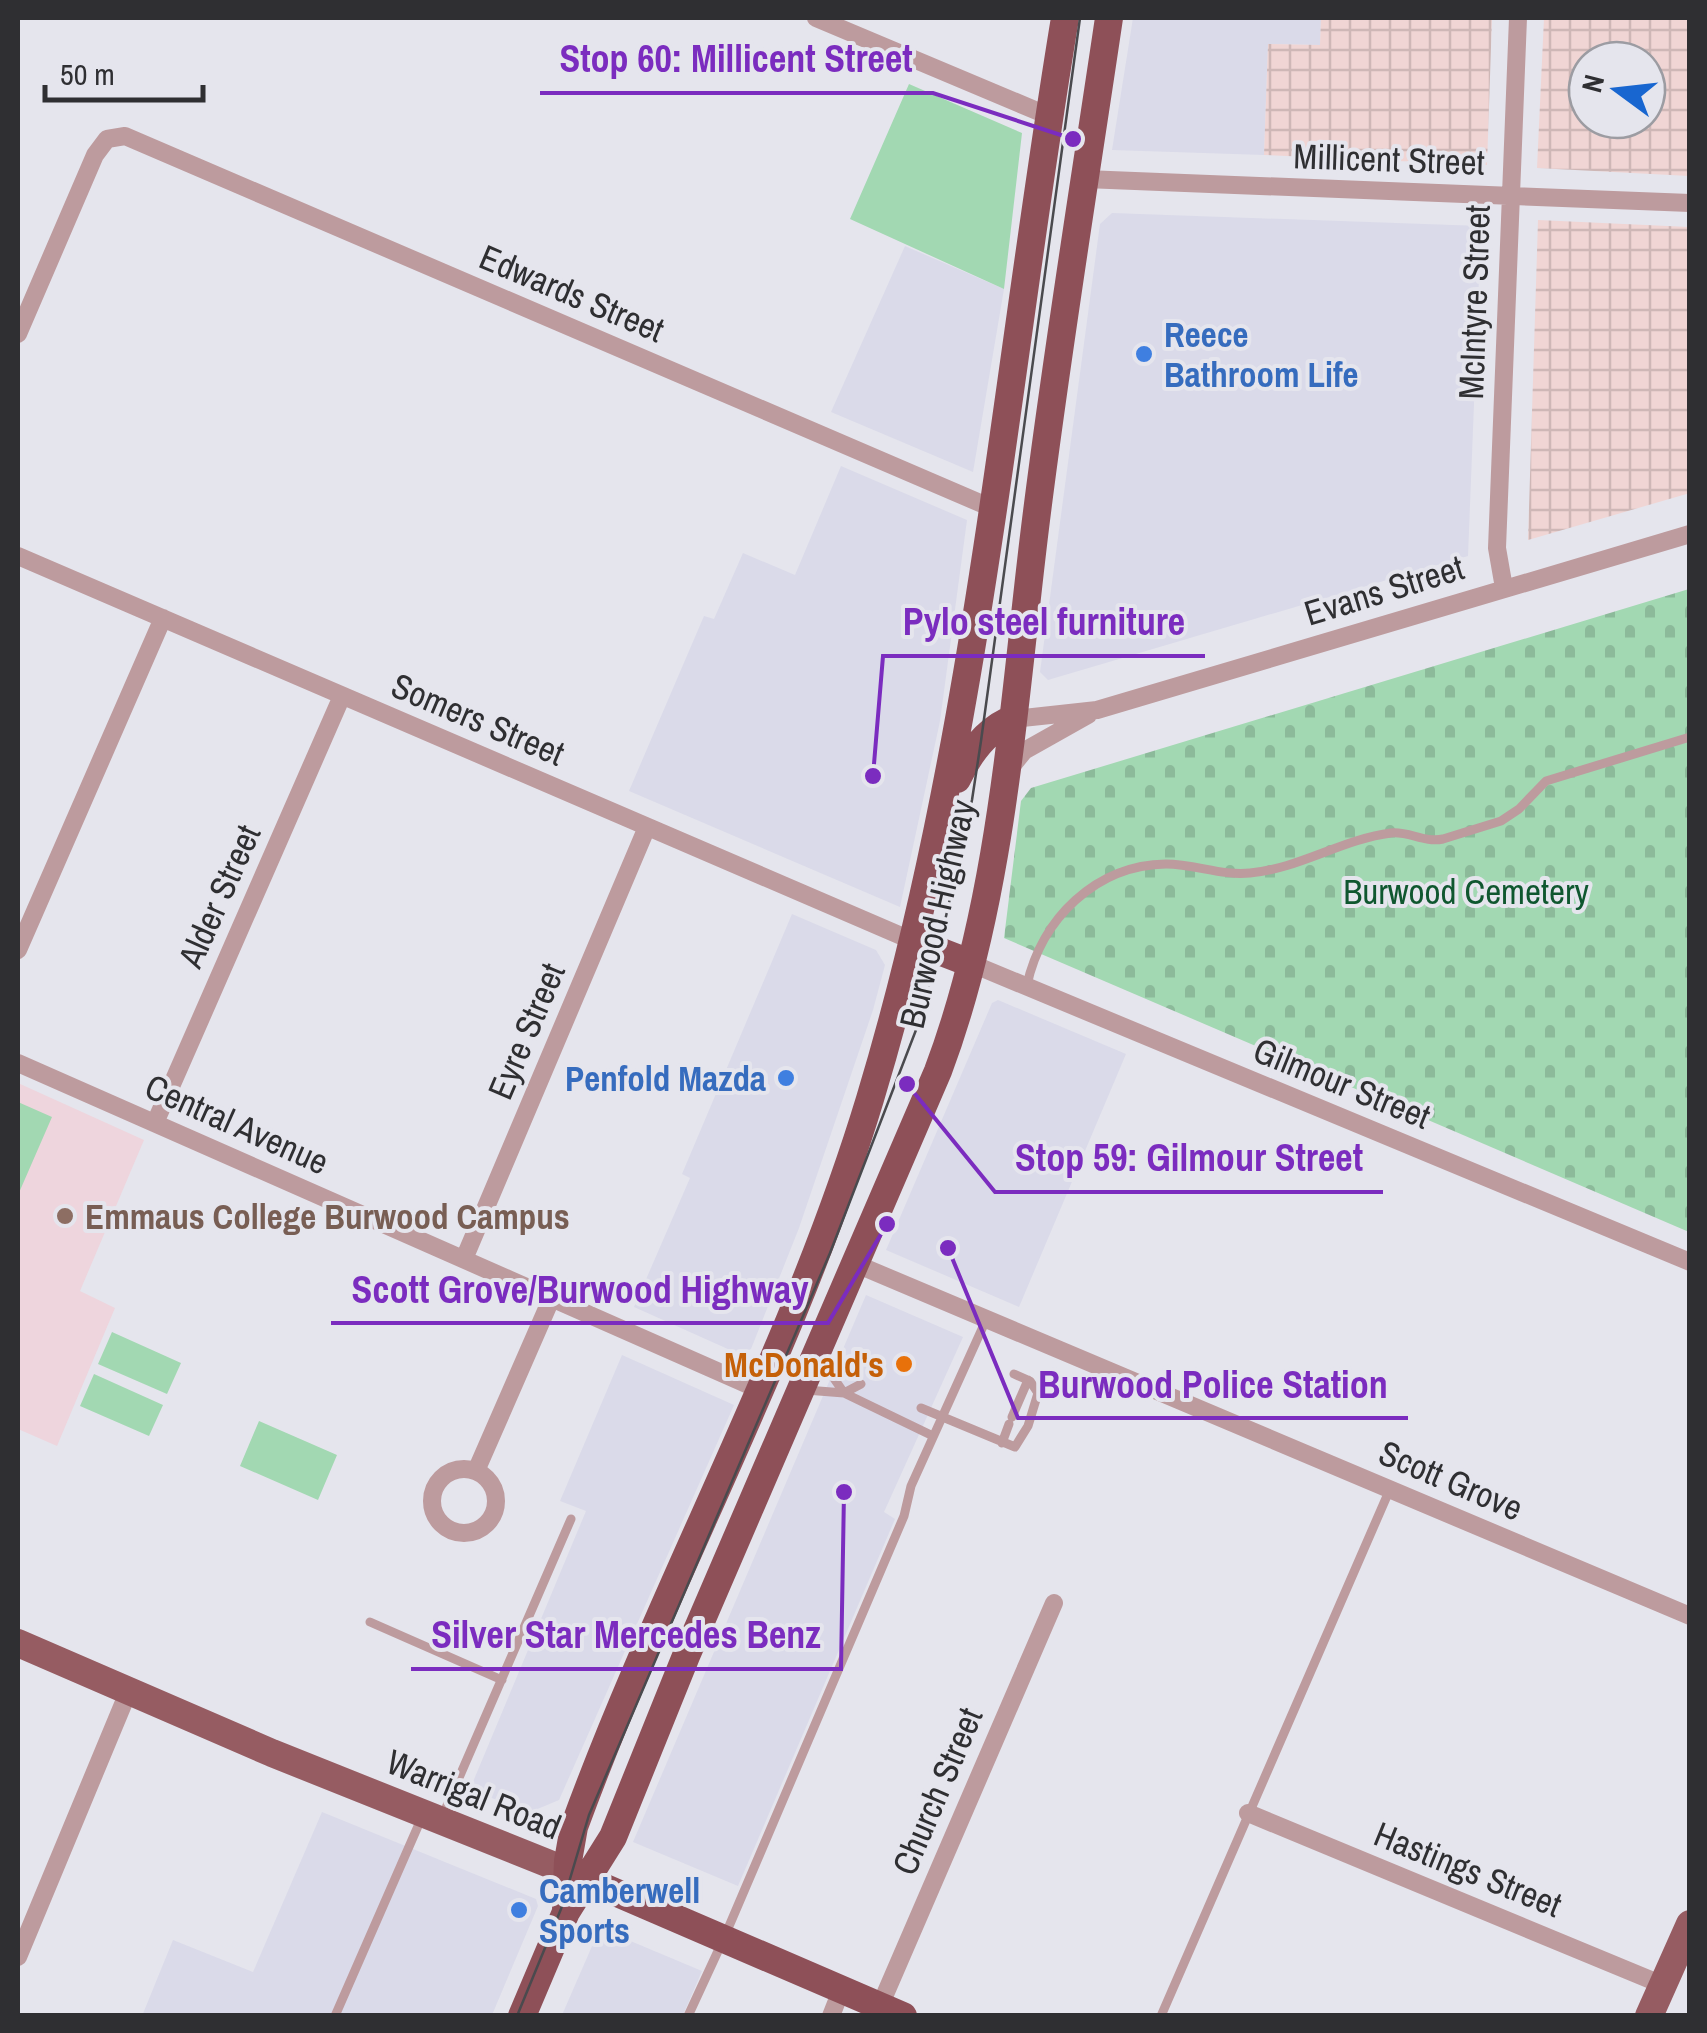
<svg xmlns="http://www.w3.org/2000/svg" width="1707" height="2033" font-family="'Archivo Narrow',sans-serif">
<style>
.built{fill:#dadae9}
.industrial{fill:url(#industrial-grid);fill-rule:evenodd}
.education{fill:#eed5dd}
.green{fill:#a2d8b2}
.cemetery{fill:url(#cemetery-stones)}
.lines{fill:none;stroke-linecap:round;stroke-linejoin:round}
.service{stroke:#bd9b9e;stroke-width:9}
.minor{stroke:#bd9b9e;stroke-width:18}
.primary{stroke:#965c62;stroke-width:28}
.trunk{stroke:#8e5058;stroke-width:28}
.tram{stroke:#4a4a4e;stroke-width:2.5}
.shop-dot{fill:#3f7fe0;stroke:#e5e5ed;stroke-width:4}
.education-dot{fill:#8d6e63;stroke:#e5e5ed;stroke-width:4}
.food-dot{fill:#e8710a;stroke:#e5e5ed;stroke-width:4}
.labels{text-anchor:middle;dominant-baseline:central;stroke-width:8;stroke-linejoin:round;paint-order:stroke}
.street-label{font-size:35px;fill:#2f2f32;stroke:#e5e5ed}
.shop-label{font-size:35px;font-weight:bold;fill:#366cbe;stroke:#e5e5ed;text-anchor:start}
.park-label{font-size:35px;fill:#0f572f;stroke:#e5e5ed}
.education-label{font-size:35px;font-weight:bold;fill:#785e54;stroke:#e5e5ed;text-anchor:start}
.food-label{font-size:35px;font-weight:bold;fill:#c56008;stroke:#e5e5ed;text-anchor:end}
.leader{fill:none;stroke:#7b2cbf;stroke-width:4}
.callout-dot{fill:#7b2cbf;stroke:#e5e5ed;stroke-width:4}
.callout-label{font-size:38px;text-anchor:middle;font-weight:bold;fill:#7b2cbf;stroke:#e5e5ed;stroke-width:8;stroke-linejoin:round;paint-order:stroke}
</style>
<defs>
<pattern id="industrial-grid" width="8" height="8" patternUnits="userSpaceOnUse" patternTransform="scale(2.5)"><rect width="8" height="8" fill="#f0d5d4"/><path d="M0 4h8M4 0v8" fill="none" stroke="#ceb7b6"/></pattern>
<pattern id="cemetery-stones" width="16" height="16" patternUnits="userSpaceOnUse" patternTransform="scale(2.5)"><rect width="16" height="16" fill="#a2d8b2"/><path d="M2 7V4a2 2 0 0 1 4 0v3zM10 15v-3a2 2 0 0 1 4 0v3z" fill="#8cba9a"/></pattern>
</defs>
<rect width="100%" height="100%" fill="#e5e5ed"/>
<path class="built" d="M1133 18H1321L1320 45 1268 44 1264 155 1112 150Z
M1112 213 1481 226 1468 556 1048 680 1040 672 1100 224Z
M905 246 1004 289 973 472 831 412Z
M841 466 967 520 940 721 900 907 629 791 704 616 714 619 743 553 795 575Z
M792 914 876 950 885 965 873 1010 799 1228 751 1349 739 1354 634 1307 690 1178 682 1174Z
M998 1000 1126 1054 1019 1307 886 1250 992 1003Z
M866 1295 963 1337 884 1512 895 1519 738 1886 633 1842Z
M622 1355 734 1405 559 1800 528 1813 470 1789 586 1511 560 1501Z
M322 1812 536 1899 538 1906 492 2015 142 2016 173 1940 253 1972Z
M609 1932 702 1971 683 2015H562L596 1937Z"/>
<path class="industrial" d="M1321 18H1492L1487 165 1264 155 1268 44 1320 45Z
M1544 18H1689V176L1537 168ZM1587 60H1647V120H1587Z
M1538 220 1689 227 1690 493 1528 540Z"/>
<path class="education" d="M18 1083 144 1140 80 1291 115 1308 57 1446 18 1429Z"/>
<path class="green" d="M909 84 1022 133 1004 289 850 219Z
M18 1102 52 1117 18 1195Z
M112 1332 181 1363 167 1394 98 1364Z
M94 1374 163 1405 149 1436 80 1406Z
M259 1421 337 1455 318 1500 240 1466Z"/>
<path class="cemetery" d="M1689 589V1232L1004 938 1021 801 1031 788Z"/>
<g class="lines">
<path class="service" d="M1027 985C1041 919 1096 865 1166 864 1195 864 1222 876 1250 873 1298 869 1343 839 1391 833 1409 831 1424 843 1443 839L1501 821 1519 809 1546 781 1690 737
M820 1358 844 1393
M806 1390 844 1393 933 1436
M844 1393 861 1384
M921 1408 1015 1447 1028 1426 1038 1393 1030 1381 1014 1374
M1012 1417 1028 1380
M1002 1443 1009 1424
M370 1622 502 1680
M442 1817 571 1519
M335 2016 422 1817
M688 2016 724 1938 904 1516 911 1486 986 1320
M1161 2016 1390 1489"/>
<path class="minor" d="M816 18 1049 116
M1085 179 1690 203
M18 334 95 155 107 139 125 136 994 509
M18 556 913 941
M1504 588 1497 548 1518 18
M1013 719 1097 710 1690 534
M1011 767 1024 751 1088 715
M18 950 163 618
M970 963 1690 1262
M18 1063 760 1390
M155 1123 342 696
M464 1259 647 827
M856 1264 1690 1616
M432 1501a32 32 0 1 1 64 0a32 32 0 1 1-64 0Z
M476 1471 552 1297
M1248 1813 1663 1985
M18 1957 129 1690
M880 2006 1054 1603
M831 2016 842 1988"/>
<path class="primary" d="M18 1643 272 1753 567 1871
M1649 2016 1690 1924"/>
<path class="trunk" d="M957 779C969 754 986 729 1013 719
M913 941 970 963
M573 1874 903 2016
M566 1910 568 1861 574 1827C664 1581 794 1350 870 1099 977 746 1005 379 1065 18
M522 2016 566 1912 613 1837 686 1656 938 1071C1002 901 1013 707 1035 528 1056 357 1084 187 1109 18"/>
<path class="tram" d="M517 2016 561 1909 589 1815 830 1253 916 1030 938 952 972 800 981 741 1080 18"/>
</g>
<g class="shop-dot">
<circle cx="1144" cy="354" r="10"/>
<circle cx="786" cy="1078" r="10"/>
<circle cx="519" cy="1910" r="10"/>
</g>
<circle class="education-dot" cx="65" cy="1216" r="10"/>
<circle class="food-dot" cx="904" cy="1364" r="10"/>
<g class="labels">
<g class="street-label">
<text transform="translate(1389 159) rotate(2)">Millicent Street</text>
<text transform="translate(572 293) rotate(23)">Edwards Street</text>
<text transform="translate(1474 302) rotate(-88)">McIntyre Street</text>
<text transform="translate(1384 590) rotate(-17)">Evans Street</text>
<text transform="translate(478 719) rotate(23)">Somers Street</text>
<text transform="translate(219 896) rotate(-66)">Alder Street</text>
<text transform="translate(937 914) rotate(-77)">Burwood Highway</text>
<text transform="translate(526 1031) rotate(-67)">Eyre Street</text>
<text transform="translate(1342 1083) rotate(22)">Gilmour Street</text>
<text transform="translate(237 1124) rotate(24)">Central Avenue</text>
<text transform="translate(1451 1480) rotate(23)">Scott Grove</text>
<text transform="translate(937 1791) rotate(-67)">Church Street</text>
<text transform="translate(474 1794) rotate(22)">Warrigal Road</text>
<text transform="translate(1468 1869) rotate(22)">Hastings Street</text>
</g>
<g class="shop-label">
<text x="1164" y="334">Reece<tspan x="1164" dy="40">Bathroom Life</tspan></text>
<text x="766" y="1078" text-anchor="end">Penfold Mazda</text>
<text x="539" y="1890">Camberwell<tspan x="539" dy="40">Sports</tspan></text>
</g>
<g class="park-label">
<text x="1466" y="891">Burwood Cemetery</text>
</g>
<g class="education-label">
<text x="85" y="1216">Emmaus College Burwood Campus</text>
</g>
<g class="food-label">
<text x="884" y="1364">McDonald's</text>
</g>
</g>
<path class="leader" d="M1073 139L933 93H540M873 776L883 656H1205M907 1084L995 1192H1383M887 1224L828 1323H331M948 1248L1018 1418H1408M844 1492L841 1669H411"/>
<g class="callout-dot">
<circle cx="1073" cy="139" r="10"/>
<circle cx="873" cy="776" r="10"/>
<circle cx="907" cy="1084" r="10"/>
<circle cx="887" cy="1224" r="10"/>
<circle cx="948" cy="1248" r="10"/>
<circle cx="844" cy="1492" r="10"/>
</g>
<g class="callout-label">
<text x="736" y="72">Stop 60: Millicent Street</text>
<text x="1044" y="635">Pylo steel furniture</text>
<text x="1189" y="1171">Stop 59: Gilmour Street</text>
<text x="580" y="1303">Scott Grove/Burwood Highway</text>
<text x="1213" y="1398">Burwood Police Station</text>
<text x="626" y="1648">Silver Star Mercedes Benz</text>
</g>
<rect width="1707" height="2033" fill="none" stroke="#2f2f32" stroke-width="40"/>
<g transform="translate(1617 90) rotate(285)"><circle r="48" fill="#e5e5ed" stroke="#9c9ca2" stroke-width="2.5"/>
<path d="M0-8L18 38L0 25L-18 38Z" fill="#1866d0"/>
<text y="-15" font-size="28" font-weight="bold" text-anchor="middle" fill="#2f2f32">N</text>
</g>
<path d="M45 85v15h158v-15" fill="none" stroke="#2f2f32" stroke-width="5"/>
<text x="60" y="85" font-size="30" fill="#2f2f32" stroke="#e5e5ed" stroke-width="8" paint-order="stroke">50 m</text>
</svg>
